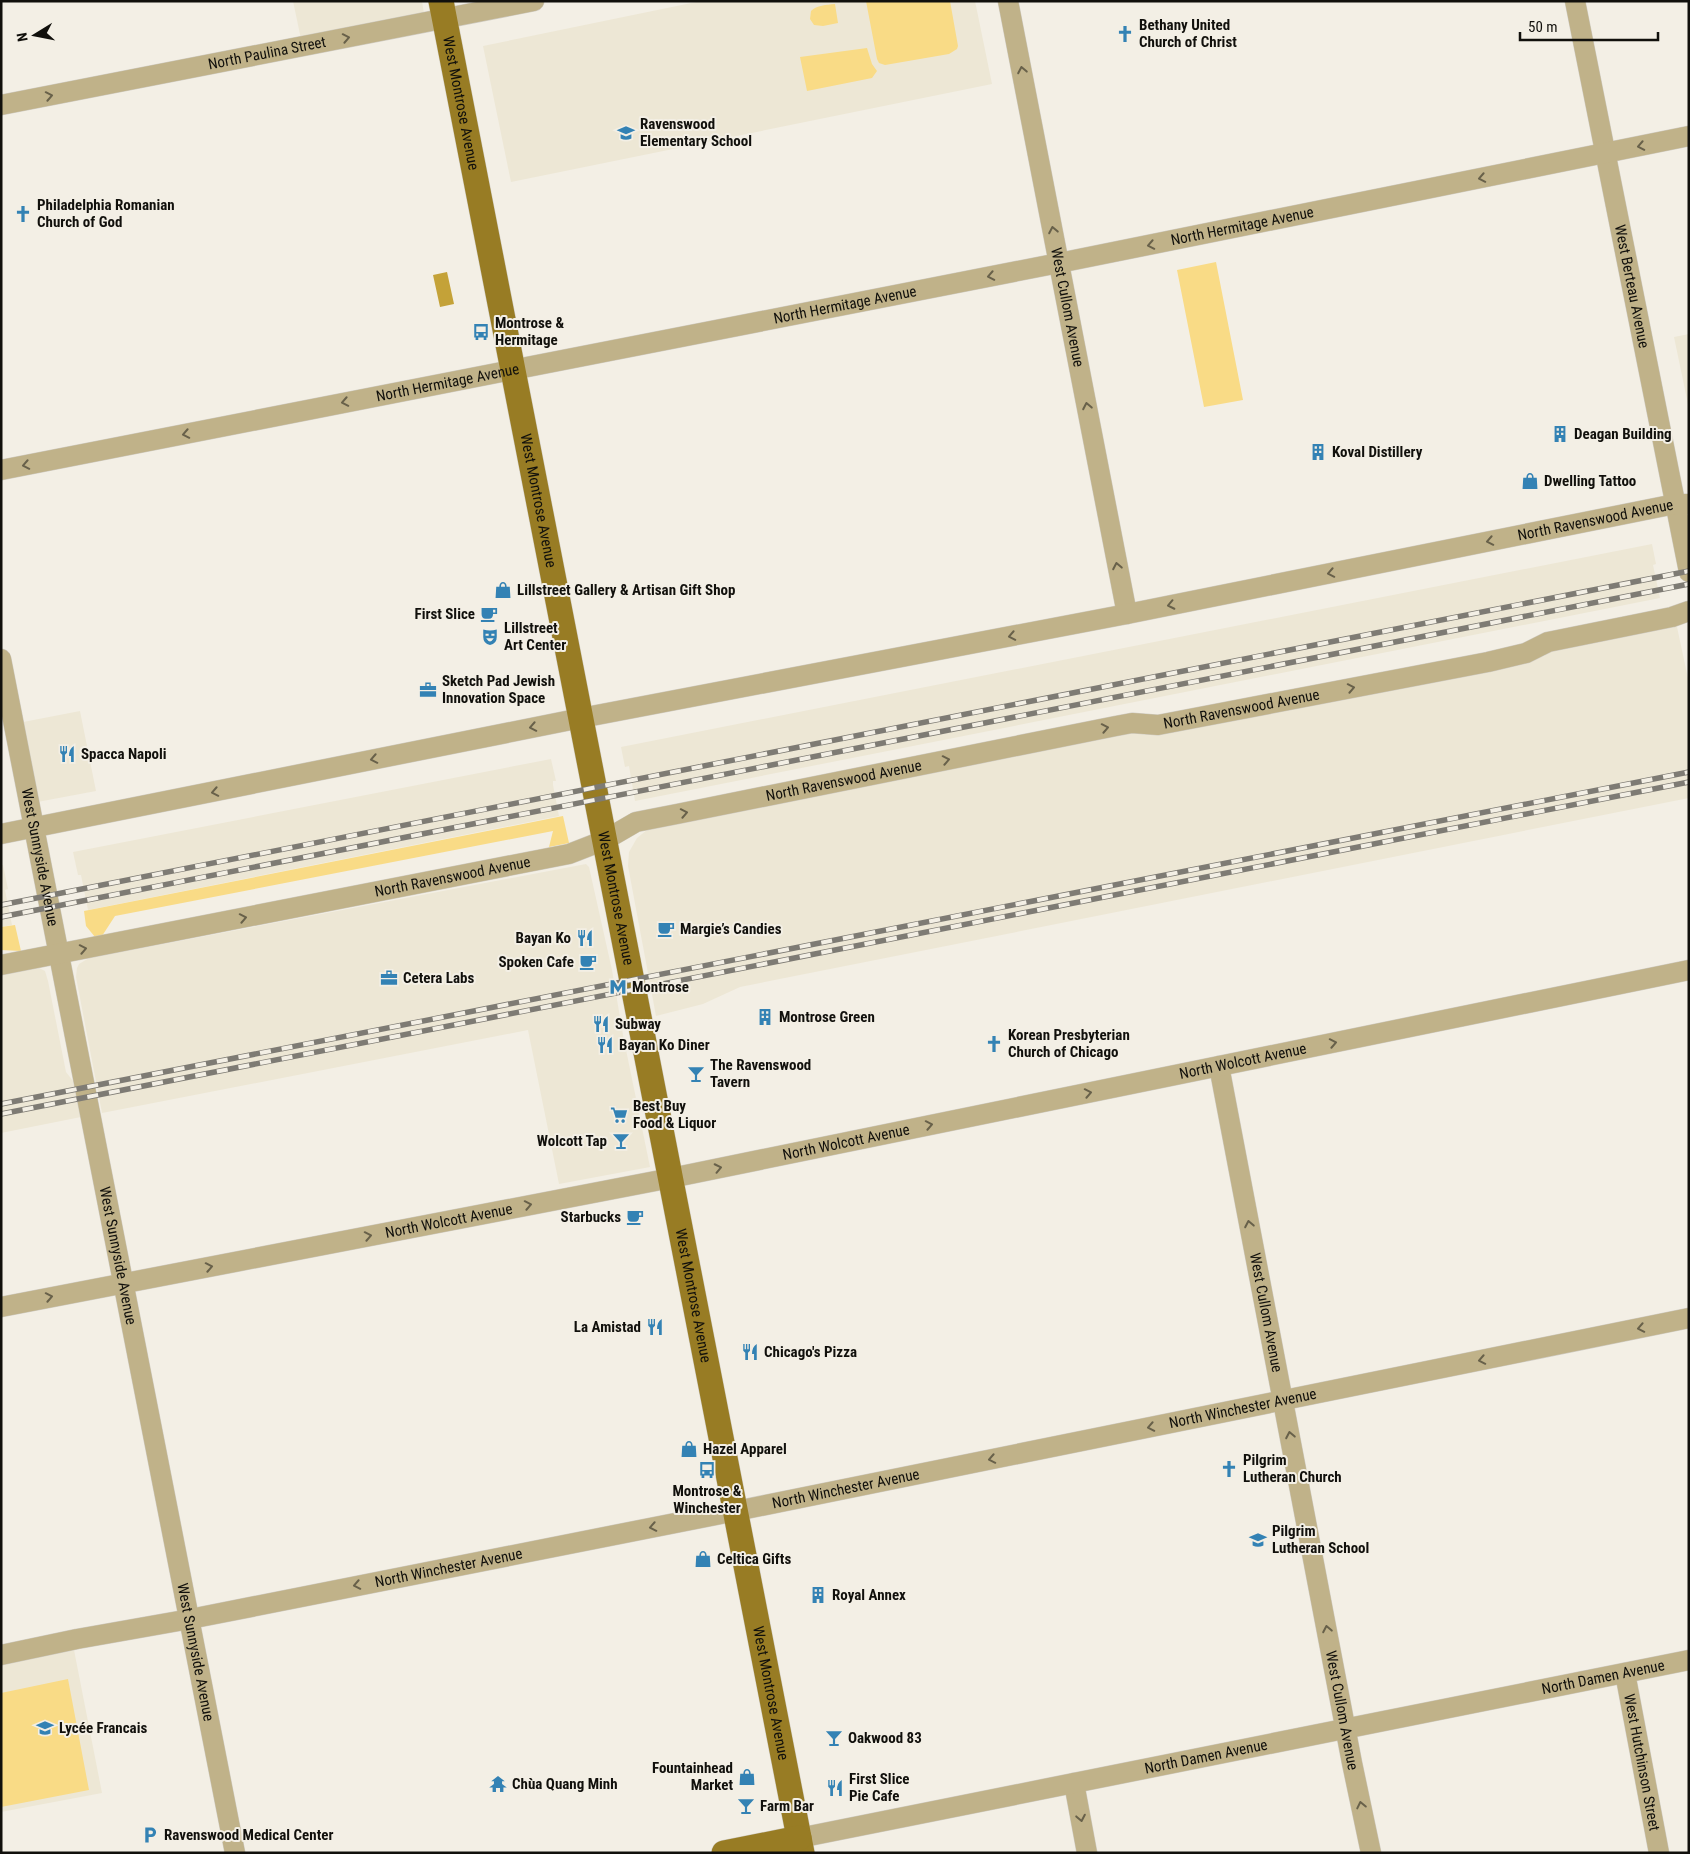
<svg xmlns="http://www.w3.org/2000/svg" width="1690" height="1854" font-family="'Roboto Condensed',sans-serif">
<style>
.built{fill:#ede7d5}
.green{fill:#f9db86}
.water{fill:#c4a238}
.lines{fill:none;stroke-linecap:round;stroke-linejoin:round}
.minor-casing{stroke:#cfcbc2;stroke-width:21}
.major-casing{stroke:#cfcbc2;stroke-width:26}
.minor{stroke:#c0b289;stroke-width:20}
.major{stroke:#987c24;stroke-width:25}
.rail-casing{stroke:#7e7b74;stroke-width:5.5}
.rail{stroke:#f3efe5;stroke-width:4;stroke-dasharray:11;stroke-linecap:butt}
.oneway{stroke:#68614a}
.labels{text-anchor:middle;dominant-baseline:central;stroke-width:4;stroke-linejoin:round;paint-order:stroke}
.poi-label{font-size:15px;font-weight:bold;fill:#11100c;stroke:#f3efe5;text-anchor:start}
.street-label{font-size:15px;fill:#11100c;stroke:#f3efe5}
</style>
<rect width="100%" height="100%" fill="#f3efe5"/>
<path class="built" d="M293 1H422L425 20 302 44Z
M701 1H975L992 84 511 182 483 46Z
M1689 334V409L1674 337Z
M1652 544 1656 564 1653 565 1660 598 635 801 629 766 625 767 621 747Z
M1673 623 1677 627 1689 683V798L740 987 703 1004 656 1016 628 866 629 852 637 838 647 830 1126 730 1155 735 1545 656 1544 649Z
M80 711 96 791 32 803 18 723Z
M551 759 556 781H553V785L559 816 88 910 81 875H78L73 852Z
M586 864 589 867 612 970 623 1035 650 1167 559 1184 528 1030 102 1113 76 977 77 968 79 964 89 958Z
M1 865H3L8 889 5 890 12 925 1 927Z
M39 968 45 971 48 981 66 1072 73 1081 81 1117 1 1133V975Z
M74 1650 102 1793 1 1812V1664Z"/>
<path class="green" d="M866 1H950L958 46 957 49 949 54 885 65 879 63 877 59Z
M835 4 838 23 823 26 814 25 810 19 811 11C817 5 826 5 835 4Z
M867 48 872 64 877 71 872 78 807 91 800 57Z
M1216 262 1243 400 1204 407 1177 270Z
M563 816 569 843 549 847 553 831 115 916 102 936 95 937 86 926 84 911Z
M15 925 21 951 1 950V927Z
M68 1679 89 1790 1 1807V1693Z"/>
<path class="water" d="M447 272 454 304 440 307 433 275Z"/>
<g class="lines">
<g class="minor-casing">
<g id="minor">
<path id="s1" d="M1008 1 1127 614"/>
<path id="s2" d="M1575 1 1689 572"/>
<path id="s3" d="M1 105 534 1"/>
<path id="s4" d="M1 470 1059 263 1689 136"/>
<path id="s5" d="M1 659 235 1853"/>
<path id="s6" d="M1 834 581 718 1127 614 1675 504H1689"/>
<path id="s7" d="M1 965 569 854 605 840 636 822 677 814 1116 726 1132 723 1158 725 1488 662 1526 653 1548 642 1672 617 1689 611"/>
<path id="s8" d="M1219 1066 1352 1763 1371 1853"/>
<path id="s9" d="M1 1307 671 1178 1689 970"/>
<path id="s10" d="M1 1655 77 1639 190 1619 736 1511 1689 1318"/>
<path id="s11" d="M1625 1673 1659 1853"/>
<path d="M1074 1783 1087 1853"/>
<path id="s12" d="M799 1838 1689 1660"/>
</g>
</g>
<g class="major-casing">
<g id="major">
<path id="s13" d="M441 1 802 1853"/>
<path d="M724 1853 799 1838"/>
</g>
</g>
<use href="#minor" class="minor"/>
<use href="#major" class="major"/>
<g class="rail-casing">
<path id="rail" d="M1 905 1689 571
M1 917 1689 584
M1 1104 1689 772
M1 1114 1689 782"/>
</g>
<use href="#rail" class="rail"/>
</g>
<defs><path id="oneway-chevron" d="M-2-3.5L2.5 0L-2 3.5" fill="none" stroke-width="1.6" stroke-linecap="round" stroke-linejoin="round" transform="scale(1.25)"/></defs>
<g class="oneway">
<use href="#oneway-chevron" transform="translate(346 38) rotate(-11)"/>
<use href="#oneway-chevron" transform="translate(1022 70) rotate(-101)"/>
<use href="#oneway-chevron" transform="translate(49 96) rotate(-11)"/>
<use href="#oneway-chevron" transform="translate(1641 146) rotate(169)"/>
<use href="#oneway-chevron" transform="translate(1482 178) rotate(169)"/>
<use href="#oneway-chevron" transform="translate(1053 230) rotate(-101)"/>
<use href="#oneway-chevron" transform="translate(1151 245) rotate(169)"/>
<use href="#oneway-chevron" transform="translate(991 276) rotate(169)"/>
<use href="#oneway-chevron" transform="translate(345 402) rotate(169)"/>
<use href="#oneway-chevron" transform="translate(1087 406) rotate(-101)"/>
<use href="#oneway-chevron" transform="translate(186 434) rotate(169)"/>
<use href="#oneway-chevron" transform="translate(26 465) rotate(169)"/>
<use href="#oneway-chevron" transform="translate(1490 541) rotate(169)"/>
<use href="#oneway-chevron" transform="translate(1117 566) rotate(-101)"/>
<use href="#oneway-chevron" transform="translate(1331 573) rotate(169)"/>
<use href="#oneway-chevron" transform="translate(1171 605) rotate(168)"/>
<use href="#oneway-chevron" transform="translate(1012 636) rotate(169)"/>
<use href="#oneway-chevron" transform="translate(1351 688) rotate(-11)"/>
<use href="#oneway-chevron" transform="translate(533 727) rotate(169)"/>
<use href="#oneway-chevron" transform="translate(1105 728) rotate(-11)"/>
<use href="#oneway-chevron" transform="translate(374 759) rotate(169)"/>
<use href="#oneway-chevron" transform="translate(946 760) rotate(-11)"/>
<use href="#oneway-chevron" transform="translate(215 792) rotate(169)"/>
<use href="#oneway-chevron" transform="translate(684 813) rotate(-11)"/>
<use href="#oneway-chevron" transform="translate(243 918) rotate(-11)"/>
<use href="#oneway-chevron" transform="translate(83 949) rotate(-11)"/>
<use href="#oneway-chevron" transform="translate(1333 1043) rotate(-11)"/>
<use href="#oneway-chevron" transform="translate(1088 1093) rotate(-11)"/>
<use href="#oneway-chevron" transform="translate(929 1125) rotate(-11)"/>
<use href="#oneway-chevron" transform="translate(718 1168) rotate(-12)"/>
<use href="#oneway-chevron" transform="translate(528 1205) rotate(-11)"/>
<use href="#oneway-chevron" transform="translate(1249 1224) rotate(-101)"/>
<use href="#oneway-chevron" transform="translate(368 1236) rotate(-11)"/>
<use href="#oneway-chevron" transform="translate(209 1267) rotate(-11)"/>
<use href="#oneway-chevron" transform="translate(49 1297) rotate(-11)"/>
<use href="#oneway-chevron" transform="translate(1641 1328) rotate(169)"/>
<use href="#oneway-chevron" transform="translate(1482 1360) rotate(169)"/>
<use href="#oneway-chevron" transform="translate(1151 1427) rotate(169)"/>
<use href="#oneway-chevron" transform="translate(1290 1435) rotate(-101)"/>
<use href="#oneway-chevron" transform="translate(992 1459) rotate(169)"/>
<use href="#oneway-chevron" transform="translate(653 1527) rotate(169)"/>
<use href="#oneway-chevron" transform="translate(357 1585) rotate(169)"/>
<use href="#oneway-chevron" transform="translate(1327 1629) rotate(-101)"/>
<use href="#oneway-chevron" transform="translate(1361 1805) rotate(-102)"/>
<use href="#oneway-chevron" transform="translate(1081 1818) rotate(79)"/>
</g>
<defs>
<g id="church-bare" transform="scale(1.35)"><path d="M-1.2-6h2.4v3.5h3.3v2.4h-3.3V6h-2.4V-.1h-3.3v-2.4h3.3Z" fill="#3382b4" stroke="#f3efe5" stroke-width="2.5" paint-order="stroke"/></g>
<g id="school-bare" transform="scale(1.35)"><path d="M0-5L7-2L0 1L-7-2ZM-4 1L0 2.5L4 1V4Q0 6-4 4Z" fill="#3382b4" stroke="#f3efe5" stroke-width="2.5" paint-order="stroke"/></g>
<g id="bus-bare" transform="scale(1.35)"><path d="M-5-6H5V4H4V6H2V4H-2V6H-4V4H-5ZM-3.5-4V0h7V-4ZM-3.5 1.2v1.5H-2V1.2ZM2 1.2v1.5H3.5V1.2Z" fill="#3382b4" stroke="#f3efe5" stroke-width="2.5" paint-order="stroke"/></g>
<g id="building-bare" transform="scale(1.35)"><path d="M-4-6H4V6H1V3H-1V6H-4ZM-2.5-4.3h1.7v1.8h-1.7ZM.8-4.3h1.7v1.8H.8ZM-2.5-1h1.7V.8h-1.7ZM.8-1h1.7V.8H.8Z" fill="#3382b4" stroke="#f3efe5" stroke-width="2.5" paint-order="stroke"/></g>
<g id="shop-bare" transform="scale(1.35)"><path d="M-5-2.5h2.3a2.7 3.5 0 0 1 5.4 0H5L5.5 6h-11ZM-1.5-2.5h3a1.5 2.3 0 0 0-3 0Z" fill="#3382b4" stroke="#f3efe5" stroke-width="2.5" paint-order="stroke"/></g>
<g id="cafe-bare" transform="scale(1.35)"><path d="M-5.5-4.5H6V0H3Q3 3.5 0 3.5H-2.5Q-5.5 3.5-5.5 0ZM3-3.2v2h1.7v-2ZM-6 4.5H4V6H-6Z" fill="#3382b4" stroke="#f3efe5" stroke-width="2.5" paint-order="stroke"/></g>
<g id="theatre-bare" transform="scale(1.35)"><path d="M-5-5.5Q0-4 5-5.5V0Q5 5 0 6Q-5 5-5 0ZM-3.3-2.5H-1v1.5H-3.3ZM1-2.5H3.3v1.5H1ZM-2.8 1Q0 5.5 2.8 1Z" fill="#3382b4" stroke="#f3efe5" stroke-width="2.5" paint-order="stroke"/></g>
<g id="office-bare" transform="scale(1.35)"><path d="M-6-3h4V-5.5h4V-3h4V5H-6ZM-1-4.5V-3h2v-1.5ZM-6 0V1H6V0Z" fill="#3382b4" stroke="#f3efe5" stroke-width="2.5" paint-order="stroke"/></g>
<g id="restaurant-bare" transform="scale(1.35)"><path d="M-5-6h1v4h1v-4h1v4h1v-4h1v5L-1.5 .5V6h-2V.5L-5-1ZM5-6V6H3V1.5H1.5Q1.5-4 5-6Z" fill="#3382b4" stroke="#f3efe5" stroke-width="2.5" paint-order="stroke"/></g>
<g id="metro-bare" transform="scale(1.35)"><path d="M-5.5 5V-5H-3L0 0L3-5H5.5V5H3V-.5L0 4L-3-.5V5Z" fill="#3382b4" stroke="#f3efe5" stroke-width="2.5" paint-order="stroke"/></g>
<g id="bar-bare" transform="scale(1.35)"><path d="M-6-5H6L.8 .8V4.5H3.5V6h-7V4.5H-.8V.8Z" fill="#3382b4" stroke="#f3efe5" stroke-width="2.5" paint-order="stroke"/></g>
<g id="supermarket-bare" transform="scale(1.35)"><path d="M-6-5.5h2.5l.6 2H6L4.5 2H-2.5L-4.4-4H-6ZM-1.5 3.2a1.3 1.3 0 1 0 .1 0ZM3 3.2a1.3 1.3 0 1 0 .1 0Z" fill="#3382b4" stroke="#f3efe5" stroke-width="2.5" paint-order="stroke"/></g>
<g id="temple-bare" transform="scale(1.35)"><path d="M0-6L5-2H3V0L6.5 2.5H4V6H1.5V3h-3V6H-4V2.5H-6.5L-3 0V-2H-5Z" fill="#3382b4" stroke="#f3efe5" stroke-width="2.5" paint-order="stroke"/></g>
<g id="parking-bare" transform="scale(1.35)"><path d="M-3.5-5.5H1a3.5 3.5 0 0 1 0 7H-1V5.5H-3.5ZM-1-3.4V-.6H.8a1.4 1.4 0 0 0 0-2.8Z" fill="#3382b4" stroke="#f3efe5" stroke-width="2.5" paint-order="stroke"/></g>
</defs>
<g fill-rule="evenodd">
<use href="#church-bare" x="1125" y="34"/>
<use href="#school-bare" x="626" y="133"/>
<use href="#church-bare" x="23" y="214"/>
<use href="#bus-bare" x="481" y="332"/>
<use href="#building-bare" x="1560" y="434"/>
<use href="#building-bare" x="1318" y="452"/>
<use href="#shop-bare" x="1530" y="481"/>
<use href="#shop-bare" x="503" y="590"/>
<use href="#cafe-bare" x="489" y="614"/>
<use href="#theatre-bare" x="490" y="637"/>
<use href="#office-bare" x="428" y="690"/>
<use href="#restaurant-bare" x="67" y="754"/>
<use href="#cafe-bare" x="666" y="929"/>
<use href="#restaurant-bare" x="585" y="938"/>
<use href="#cafe-bare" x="588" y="962"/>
<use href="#office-bare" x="389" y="978"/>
<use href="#metro-bare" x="618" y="987"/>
<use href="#building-bare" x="765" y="1017"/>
<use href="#restaurant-bare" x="601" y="1024"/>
<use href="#church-bare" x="994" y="1044"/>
<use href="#restaurant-bare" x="605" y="1045"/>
<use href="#bar-bare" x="696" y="1074"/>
<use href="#supermarket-bare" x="619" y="1115"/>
<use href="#bar-bare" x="621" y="1141"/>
<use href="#cafe-bare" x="635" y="1217"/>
<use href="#restaurant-bare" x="655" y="1327"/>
<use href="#restaurant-bare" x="750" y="1352"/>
<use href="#shop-bare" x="689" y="1449"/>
<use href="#church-bare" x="1229" y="1469"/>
<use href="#bus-bare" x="707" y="1470"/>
<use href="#school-bare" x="1258" y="1540"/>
<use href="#shop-bare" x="703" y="1559"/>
<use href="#building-bare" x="818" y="1595"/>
<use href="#school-bare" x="45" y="1728"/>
<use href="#bar-bare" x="834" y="1738"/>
<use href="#shop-bare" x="747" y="1777"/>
<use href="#temple-bare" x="498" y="1784"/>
<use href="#restaurant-bare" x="835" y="1788"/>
<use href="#bar-bare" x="746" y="1806"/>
<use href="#parking-bare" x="150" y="1835"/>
</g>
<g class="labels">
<g class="poi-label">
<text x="1139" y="25">Bethany United<tspan x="1139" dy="17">Church of Christ</tspan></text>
<text x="640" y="124">Ravenswood<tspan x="640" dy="17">Elementary School</tspan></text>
<text x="37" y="205">Philadelphia Romanian<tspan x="37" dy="17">Church of God</tspan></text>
<text x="495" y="323">Montrose &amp;<tspan x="495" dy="17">Hermitage</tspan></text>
<text x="1574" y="434">Deagan Building</text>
<text x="1332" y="452">Koval Distillery</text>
<text x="1544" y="481">Dwelling Tattoo</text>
<text x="517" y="590">Lillstreet Gallery &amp; Artisan Gift Shop</text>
<text x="475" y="614" text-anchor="end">First Slice</text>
<text x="504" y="628">Lillstreet<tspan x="504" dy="17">Art Center</tspan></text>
<text x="442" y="681">Sketch Pad Jewish<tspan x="442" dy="17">Innovation Space</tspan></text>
<text x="81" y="754">Spacca Napoli</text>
<text x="680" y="929">Margie’s Candies</text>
<text x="571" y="938" text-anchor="end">Bayan Ko</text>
<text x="574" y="962" text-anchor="end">Spoken Cafe</text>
<text x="403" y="978">Cetera Labs</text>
<text x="632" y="987">Montrose</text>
<text x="779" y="1017">Montrose Green</text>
<text x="615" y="1024">Subway</text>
<text x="1008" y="1035">Korean Presbyterian<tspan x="1008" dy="17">Church of Chicago</tspan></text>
<text x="619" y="1045">Bayan Ko Diner</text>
<text x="710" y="1065">The Ravenswood<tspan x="710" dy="17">Tavern</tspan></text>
<text x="633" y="1106">Best Buy<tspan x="633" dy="17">Food &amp; Liquor</tspan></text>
<text x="607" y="1141" text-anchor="end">Wolcott Tap</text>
<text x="621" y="1217" text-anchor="end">Starbucks</text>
<text x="641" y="1327" text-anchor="end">La Amistad</text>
<text x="764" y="1352">Chicago's Pizza</text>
<text x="703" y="1449">Hazel Apparel</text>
<text x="1243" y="1460">Pilgrim<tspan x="1243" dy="17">Lutheran Church</tspan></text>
<text x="707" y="1491" text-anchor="middle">Montrose &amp;<tspan x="707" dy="17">Winchester</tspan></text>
<text x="1272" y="1531">Pilgrim<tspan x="1272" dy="17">Lutheran School</tspan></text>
<text x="717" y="1559">Celtica Gifts</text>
<text x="832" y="1595">Royal Annex</text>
<text x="59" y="1728">Lycée Francais</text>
<text x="848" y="1738">Oakwood 83</text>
<text x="733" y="1768" text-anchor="end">Fountainhead<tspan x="733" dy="17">Market</tspan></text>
<text x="849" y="1779">First Slice<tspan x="849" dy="17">Pie Cafe</tspan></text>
<text x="512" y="1784">Chùa Quang Minh</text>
<text x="760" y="1806">Farm Bar</text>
<text x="164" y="1835">Ravenswood Medical Center</text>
</g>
<g class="street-label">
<text stroke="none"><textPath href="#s3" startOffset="271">North Paulina Street</textPath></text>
<text stroke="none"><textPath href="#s13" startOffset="104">West Montrose Avenue</textPath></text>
<text stroke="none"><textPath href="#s4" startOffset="1265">North Hermitage Avenue</textPath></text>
<text stroke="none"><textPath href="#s2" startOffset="291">West Berteau Avenue</textPath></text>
<text stroke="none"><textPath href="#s4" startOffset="860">North Hermitage Avenue</textPath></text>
<text stroke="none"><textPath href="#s1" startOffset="312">West Cullom Avenue</textPath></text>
<text stroke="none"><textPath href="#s4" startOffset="455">North Hermitage Avenue</textPath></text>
<text stroke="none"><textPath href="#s13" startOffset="509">West Montrose Avenue</textPath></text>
<text stroke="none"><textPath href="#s6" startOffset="1625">North Ravenswood Avenue</textPath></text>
<text stroke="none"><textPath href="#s7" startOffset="1270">North Ravenswood Avenue</textPath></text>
<text stroke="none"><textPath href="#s7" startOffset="865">North Ravenswood Avenue</textPath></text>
<text stroke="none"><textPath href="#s5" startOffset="202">West Sunnyside Avenue</textPath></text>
<text stroke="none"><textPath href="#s7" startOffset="460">North Ravenswood Avenue</textPath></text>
<text stroke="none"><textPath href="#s13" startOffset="914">West Montrose Avenue</textPath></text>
<text stroke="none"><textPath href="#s9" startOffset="1266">North Wolcott Avenue</textPath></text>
<text stroke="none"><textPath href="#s9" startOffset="861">North Wolcott Avenue</textPath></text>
<text stroke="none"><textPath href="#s9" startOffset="456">North Wolcott Avenue</textPath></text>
<text stroke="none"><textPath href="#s5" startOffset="608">West Sunnyside Avenue</textPath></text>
<text stroke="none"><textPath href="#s13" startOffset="1319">West Montrose Avenue</textPath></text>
<text stroke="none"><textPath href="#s8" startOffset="251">West Cullom Avenue</textPath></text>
<text stroke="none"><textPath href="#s10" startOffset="1266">North Winchester Avenue</textPath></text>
<text stroke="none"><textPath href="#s10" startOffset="861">North Winchester Avenue</textPath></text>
<text stroke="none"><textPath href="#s10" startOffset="456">North Winchester Avenue</textPath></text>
<text stroke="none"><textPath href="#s5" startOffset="1012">West Sunnyside Avenue</textPath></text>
<text stroke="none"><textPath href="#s12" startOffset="820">North Damen Avenue</textPath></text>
<text stroke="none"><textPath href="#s13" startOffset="1724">West Montrose Avenue</textPath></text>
<text stroke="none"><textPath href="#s8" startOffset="656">West Cullom Avenue</textPath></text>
<text stroke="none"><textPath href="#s12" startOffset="415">North Damen Avenue</textPath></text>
<text stroke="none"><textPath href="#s11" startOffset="91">West Hutchinson Street</textPath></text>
</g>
</g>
<rect width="1690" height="1854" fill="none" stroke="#11100c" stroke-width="5"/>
<g transform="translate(35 35) rotate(260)" stroke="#f3efe5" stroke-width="4" paint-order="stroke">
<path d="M0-4L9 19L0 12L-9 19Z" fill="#11100c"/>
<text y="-8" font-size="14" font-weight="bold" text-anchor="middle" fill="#11100c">N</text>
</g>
<path d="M1520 32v8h138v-8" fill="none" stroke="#11100c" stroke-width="2.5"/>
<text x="1528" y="32" font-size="15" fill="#11100c" stroke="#f3efe5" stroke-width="4" paint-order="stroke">50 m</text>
</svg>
